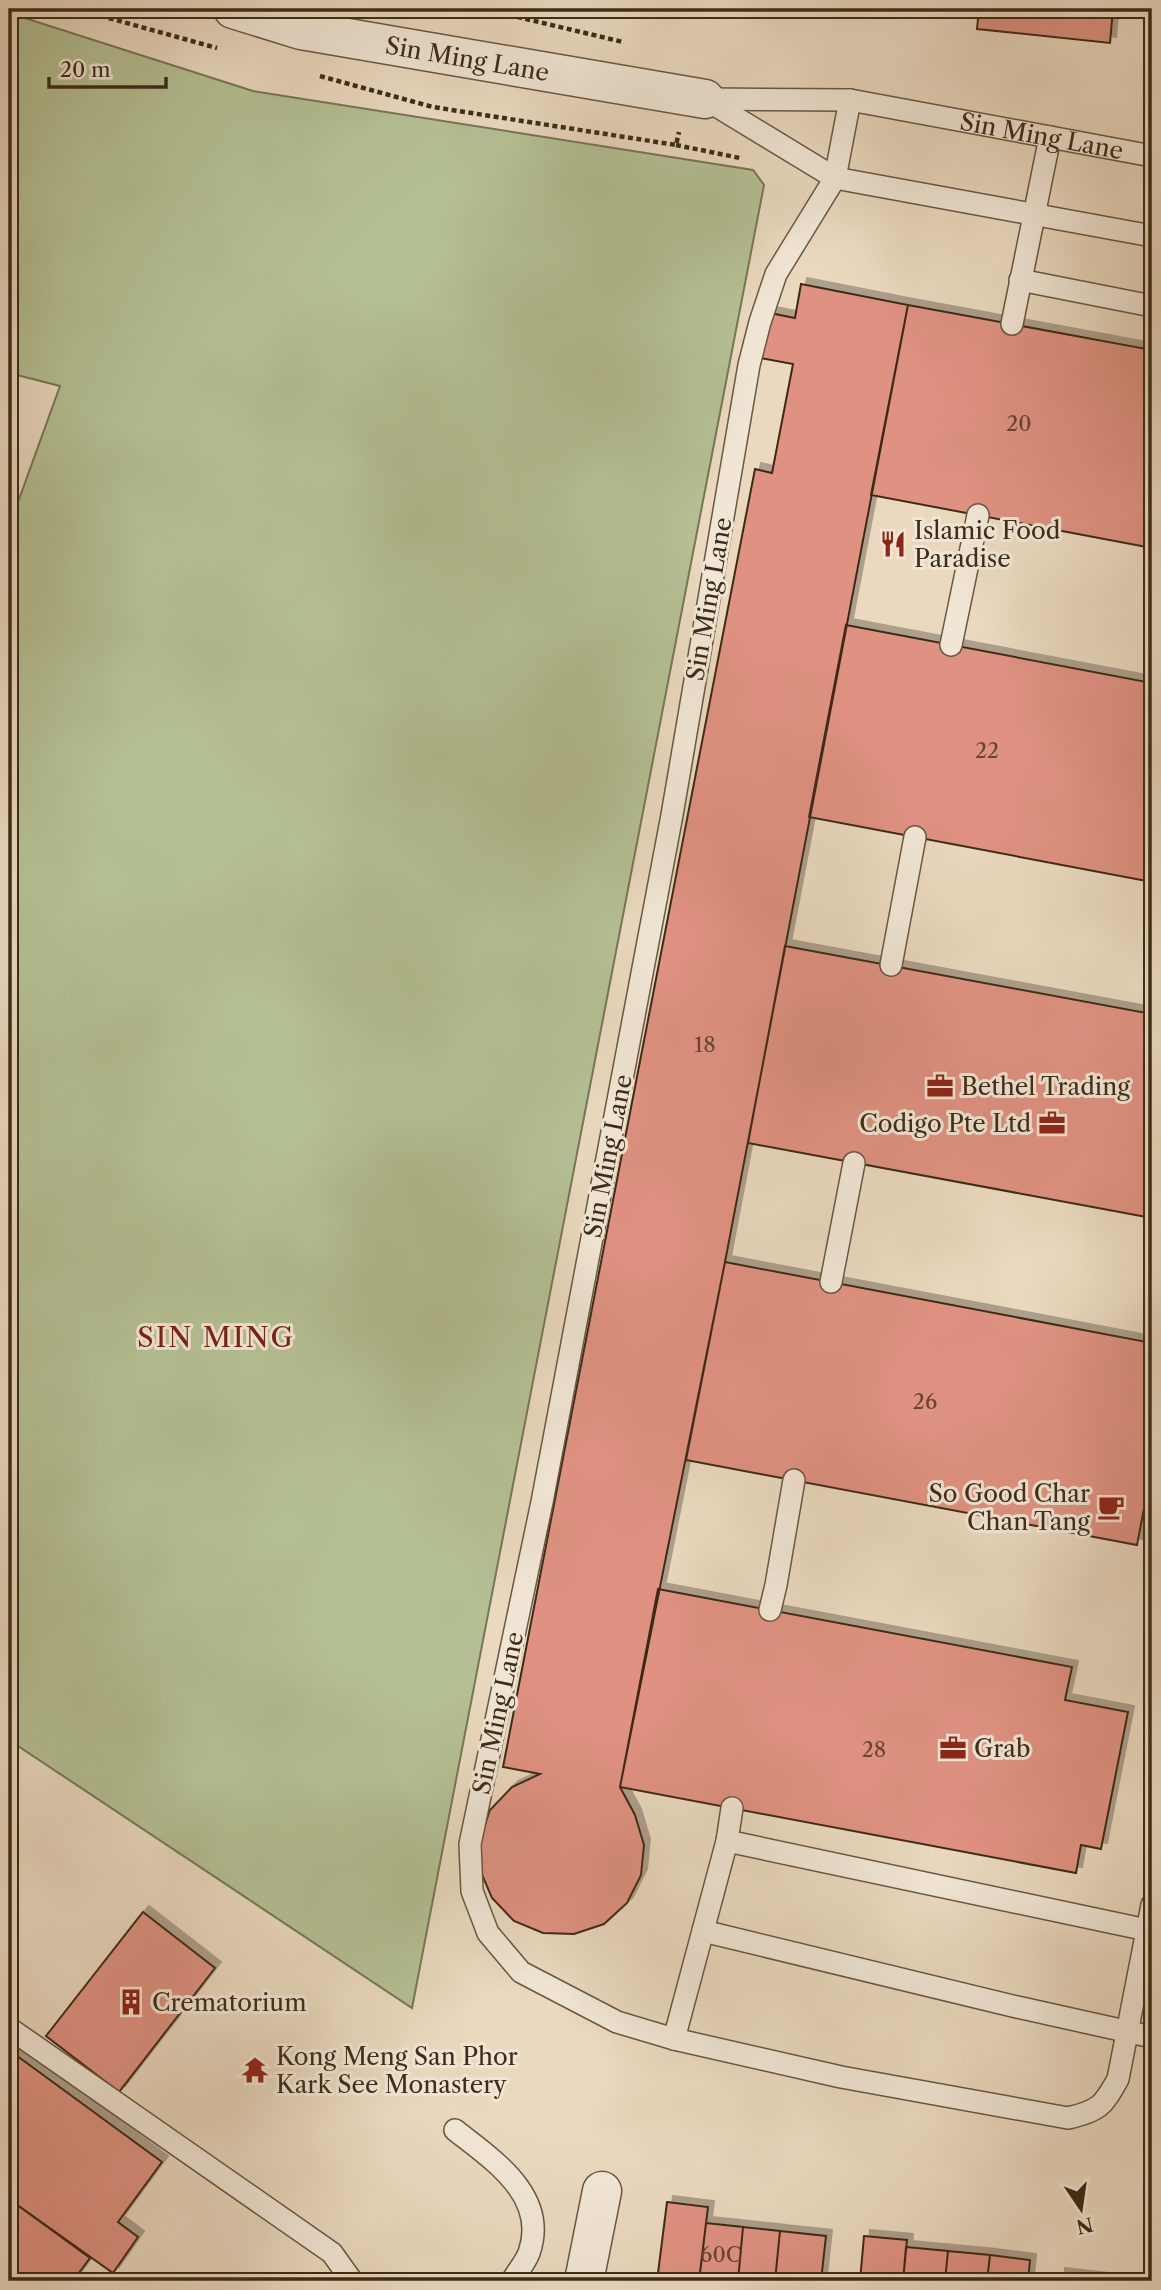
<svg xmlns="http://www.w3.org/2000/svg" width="1161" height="2290" font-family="'Libre Caslon Text',serif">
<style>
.green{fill:#b4c094;stroke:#787656;stroke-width:2}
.building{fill:#e09282;stroke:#3c2c19;stroke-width:2;filter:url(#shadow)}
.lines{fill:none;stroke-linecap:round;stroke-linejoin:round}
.lane-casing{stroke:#685742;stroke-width:24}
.street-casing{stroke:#685742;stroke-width:41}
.path{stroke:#3c2c19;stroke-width:4.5;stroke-dasharray:5 3.5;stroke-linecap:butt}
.lane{stroke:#f1e6d5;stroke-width:21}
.street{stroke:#f1e6d5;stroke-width:38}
.labels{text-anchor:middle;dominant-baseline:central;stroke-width:6;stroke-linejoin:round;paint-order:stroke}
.number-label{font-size:21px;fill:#654633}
.street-label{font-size:24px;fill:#3c2c19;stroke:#f1e6d5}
.poi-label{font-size:24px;fill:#3c2c19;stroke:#f1e6d5;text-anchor:start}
.quarter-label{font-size:28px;letter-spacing:2px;fill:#7a1f14;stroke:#f1e6d5}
</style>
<defs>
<filter id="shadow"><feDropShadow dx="6" dy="-6" stdDeviation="0" flood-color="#0004"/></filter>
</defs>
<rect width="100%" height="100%" fill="#ead9bf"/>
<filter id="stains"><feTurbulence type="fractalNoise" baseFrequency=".00286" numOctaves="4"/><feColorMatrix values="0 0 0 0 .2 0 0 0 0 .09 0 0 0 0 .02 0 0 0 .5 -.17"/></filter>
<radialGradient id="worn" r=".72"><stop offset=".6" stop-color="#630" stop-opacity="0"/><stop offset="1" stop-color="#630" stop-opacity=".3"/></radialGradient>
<path class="green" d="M9 13 253 91 753 170 764 185 412 2008 9 1740V527L60 386 9 373Z"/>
<path class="building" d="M979 9H1113L1110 43 977 29Z
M801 284 908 305 725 1262 620 1787 635 1815 644 1845 641 1875 627 1903 604 1924 574 1934 543 1933 514 1921 492 1898 480 1870V1839L490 1810 512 1787 540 1774 503 1767 755 469 772 473 793 364 755 357 765 312 795 318Z
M908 305 1152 350V548L871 495Z
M846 625 1152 683V882L809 817Z
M785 946 1152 1014V1218L748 1143Z
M725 1262 1152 1343V1467L1137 1545 686 1460Z
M658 1589 1072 1667 1065 1700 1128 1712 1101 1849 1081 1845 1076 1873 620 1787Z
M143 1912 215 1968 119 2092 46 2036Z
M9 2050 162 2162 118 2222 138 2237 113 2273 9 2199Z
M9 2199 90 2258 75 2278 9 2273Z
M667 2202 708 2207 699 2281H657Z
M706 2223 743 2227 738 2281H699Z
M743 2227 780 2231 775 2281H738Z
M780 2231 826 2236 821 2281H775Z
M864 2236 907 2240 903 2281H860Z
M906 2247 948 2251 945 2281H903Z
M948 2251 990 2255 987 2281H945Z
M990 2255 1030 2260 1028 2281H987Z
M1059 2274 1102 2279V2281H1059Z"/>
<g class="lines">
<g class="lane-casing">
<g id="lane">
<path d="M705 99 835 178 1152 236"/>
<path id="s1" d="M707 99 850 100 1152 156"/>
<path d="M850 100 835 178 776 274 760 322 749 365 672 815 542 1502 470 1844 472 1891 488 1933 521 1972 617 2022 674 2039 841 2077 1068 2118C1099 2111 1103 2106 1118 2079L1152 1905"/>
<path d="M1020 280 1152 306"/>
<path d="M1012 324 1050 137"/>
<path d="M951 645 978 515"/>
<path d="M891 965 915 837"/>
<path d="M831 1282 854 1163"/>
<path d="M770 1610 776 1585 794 1480"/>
<path d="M727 1841 1147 1930"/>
<path d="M703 1931 1017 2007 1152 2037"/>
<path d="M9 2028 332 2253 352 2281"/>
<path d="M674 2039 727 1841 732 1808"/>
<path d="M455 2130C493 2160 549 2196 529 2253 525 2263 517 2272 512 2281"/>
</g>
</g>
<g class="street-casing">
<g id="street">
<path id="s2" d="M233 9 301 30 705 99"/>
<path d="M584 2281 602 2191"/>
</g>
</g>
<path class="path" d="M76 9 217 48
M484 9 623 42
M320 76 433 107 676 145 679 132
M676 145 740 158"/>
<use href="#lane" class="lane"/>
<use href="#street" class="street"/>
</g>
<defs>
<g id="restaurant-bare" transform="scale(2.1)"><path d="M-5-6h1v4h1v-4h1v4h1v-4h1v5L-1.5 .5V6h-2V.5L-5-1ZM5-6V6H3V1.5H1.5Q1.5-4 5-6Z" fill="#8f2418" stroke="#f1e6d5" stroke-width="2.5" paint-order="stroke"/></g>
<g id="office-bare" transform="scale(2.1)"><path d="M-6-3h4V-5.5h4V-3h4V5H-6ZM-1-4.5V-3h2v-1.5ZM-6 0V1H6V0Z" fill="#8f2418" stroke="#f1e6d5" stroke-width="2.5" paint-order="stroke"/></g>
<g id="cafe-bare" transform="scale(2.1)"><path d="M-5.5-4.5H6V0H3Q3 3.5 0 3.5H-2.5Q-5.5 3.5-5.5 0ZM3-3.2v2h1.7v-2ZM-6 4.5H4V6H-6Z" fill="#8f2418" stroke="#f1e6d5" stroke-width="2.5" paint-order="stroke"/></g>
<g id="building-bare" transform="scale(2.1)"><path d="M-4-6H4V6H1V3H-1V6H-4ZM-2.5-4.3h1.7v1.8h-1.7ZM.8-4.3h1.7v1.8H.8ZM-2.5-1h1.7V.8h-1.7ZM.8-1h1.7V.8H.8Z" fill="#8f2418" stroke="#f1e6d5" stroke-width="2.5" paint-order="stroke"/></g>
<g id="temple-bare" transform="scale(2.1)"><path d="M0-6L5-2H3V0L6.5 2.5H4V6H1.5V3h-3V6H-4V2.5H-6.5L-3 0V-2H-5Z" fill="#8f2418" stroke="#f1e6d5" stroke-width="2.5" paint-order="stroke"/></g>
</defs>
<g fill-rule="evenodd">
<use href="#restaurant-bare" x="893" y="544"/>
<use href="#office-bare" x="940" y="1086"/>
<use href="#office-bare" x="1052" y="1123"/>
<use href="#cafe-bare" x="1111" y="1507"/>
<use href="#office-bare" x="953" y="1748"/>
<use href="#building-bare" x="131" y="2002"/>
<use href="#temple-bare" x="255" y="2070"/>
</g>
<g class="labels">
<g class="number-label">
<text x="1019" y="423">20</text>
<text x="987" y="750">22</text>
<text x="705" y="1044">18</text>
<text x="925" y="1401">26</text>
<text x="874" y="1749">28</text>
<text x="721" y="2254">60C</text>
</g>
<g class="street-label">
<text stroke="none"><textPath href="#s2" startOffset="240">Sin Ming Lane</textPath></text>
<text stroke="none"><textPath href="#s1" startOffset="338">Sin Ming Lane</textPath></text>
<text transform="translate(709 599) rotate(-80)">Sin Ming Lane</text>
<text transform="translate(608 1156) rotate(-79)">Sin Ming Lane</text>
<text transform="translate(498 1713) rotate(-78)">Sin Ming Lane</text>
</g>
<g class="poi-label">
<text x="914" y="530">Islamic Food<tspan x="914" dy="28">Paradise</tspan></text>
<text x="961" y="1086">Bethel Trading</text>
<text x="1031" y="1123" text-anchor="end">Codigo Pte Ltd</text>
<text x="1090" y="1493" text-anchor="end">So Good Char<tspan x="1090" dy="28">Chan Tang</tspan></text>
<text x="974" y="1748">Grab</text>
<text x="152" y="2002">Crematorium</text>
<text x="276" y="2056">Kong Meng San Phor<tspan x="276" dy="28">Kark See Monastery</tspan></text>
</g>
<g class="quarter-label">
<text x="216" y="1337">SIN MING</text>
</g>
</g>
<rect width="1161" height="2290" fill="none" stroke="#ead9bf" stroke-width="35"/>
<rect x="10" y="10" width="1140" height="2269" fill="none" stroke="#3c2c19" stroke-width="3.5"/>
<rect x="18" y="18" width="1126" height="2255" fill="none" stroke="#3c2c19" stroke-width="2"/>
<g transform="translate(1081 2209) rotate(167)" stroke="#f1e6d5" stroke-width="5" paint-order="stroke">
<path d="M0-5L12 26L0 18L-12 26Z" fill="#3c2c19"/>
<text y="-10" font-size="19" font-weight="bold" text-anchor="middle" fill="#3c2c19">N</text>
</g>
<path d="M49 77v10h117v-10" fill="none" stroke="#3c2c19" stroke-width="3.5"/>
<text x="60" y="77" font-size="21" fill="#3c2c19" stroke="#f1e6d5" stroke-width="5" paint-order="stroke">20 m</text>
<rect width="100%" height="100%" filter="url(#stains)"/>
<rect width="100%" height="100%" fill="url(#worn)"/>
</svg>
